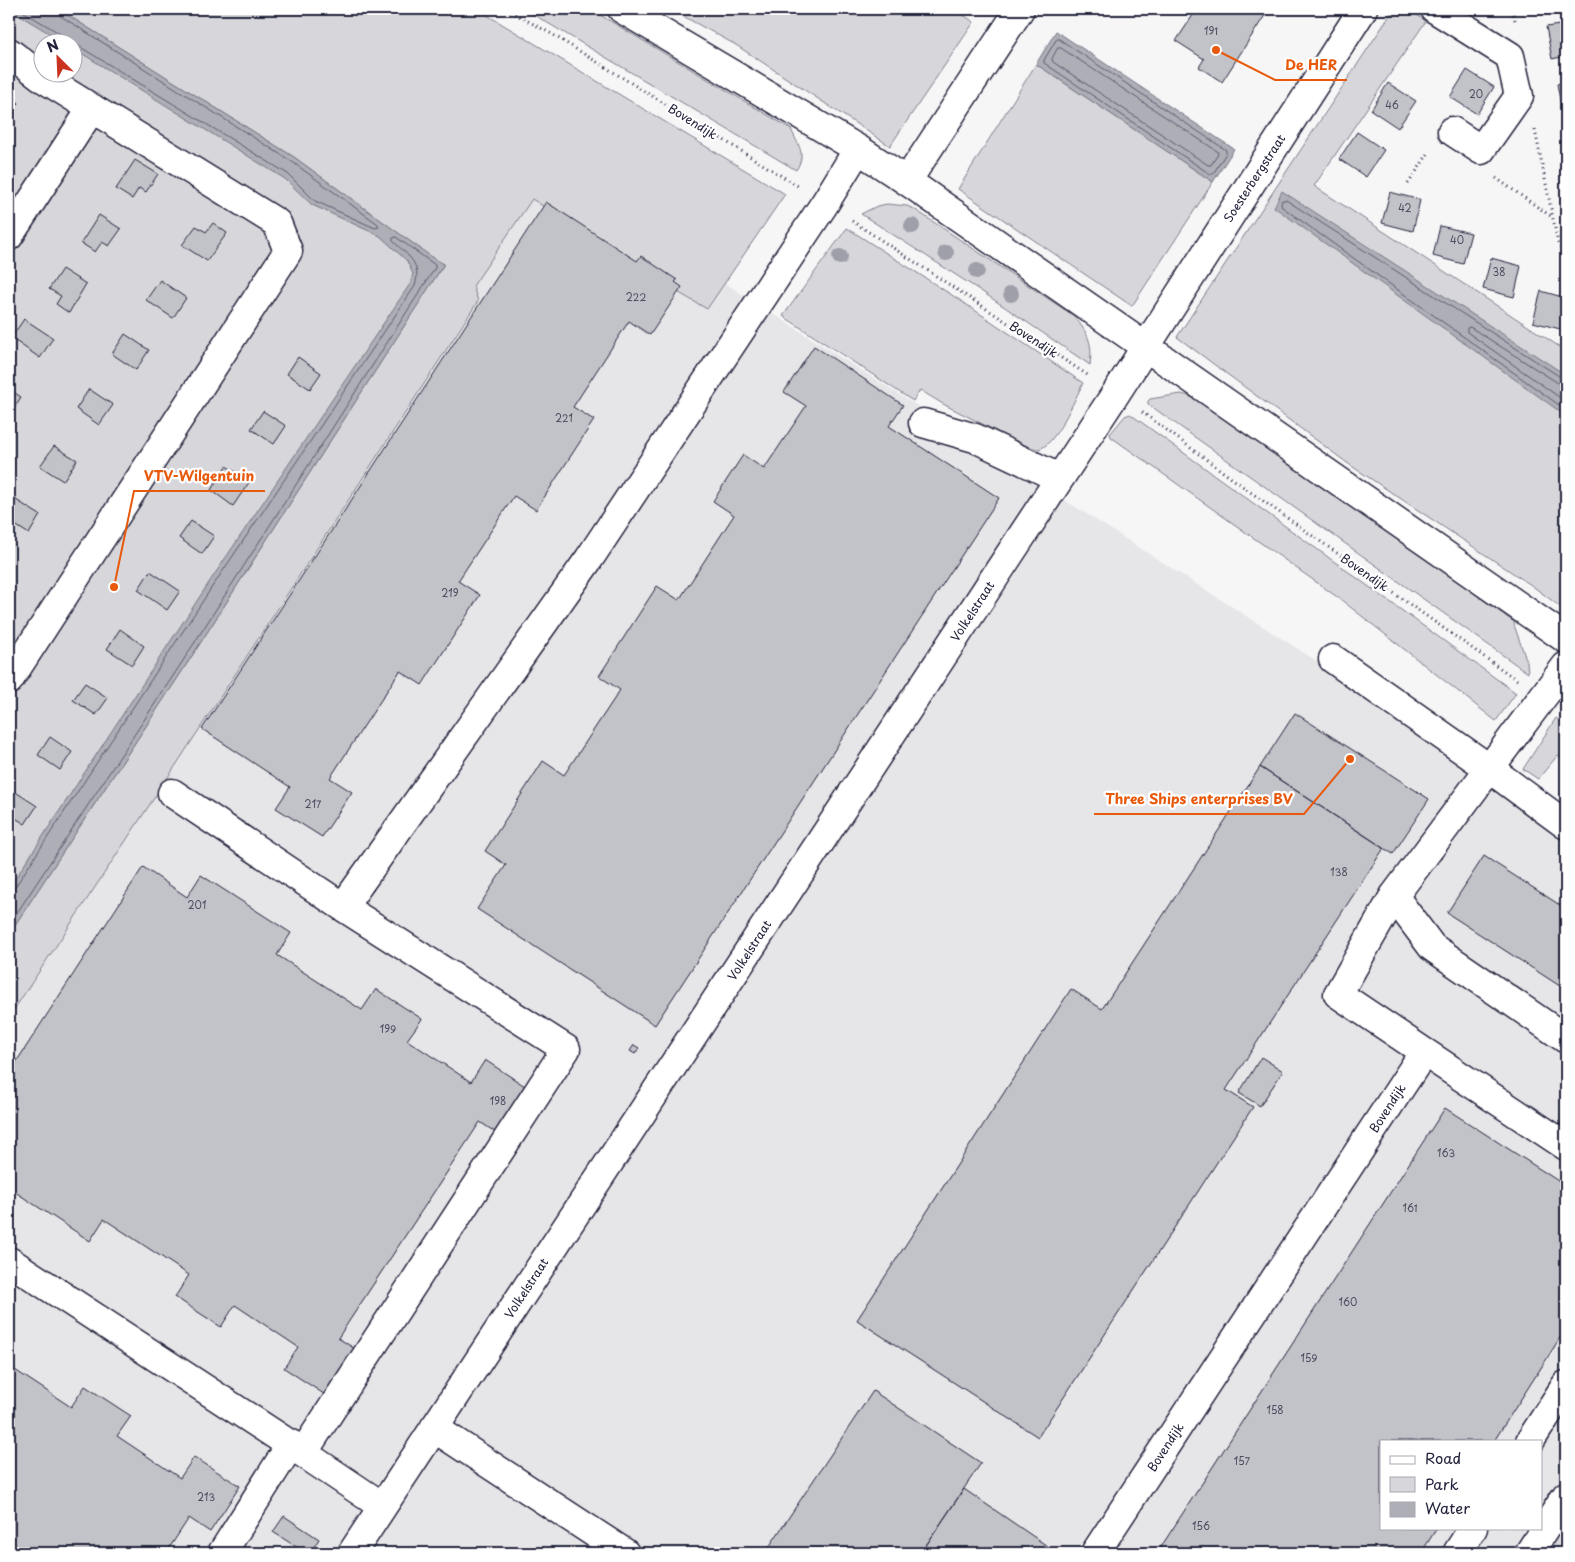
<svg xmlns="http://www.w3.org/2000/svg" width="1575" height="1562" font-family="'Playpen Sans',sans-serif">
<style>
.built{fill:#e6e6e9;fill-rule:evenodd}
.green{fill:#d7d7db;stroke:#7c7c8b;fill-rule:evenodd}
.water{fill:#aeaeb7;stroke:#767685}
.lines{fill:none;stroke-linecap:round;stroke-linejoin:round}
.shore{stroke:#5a5a6d;stroke-width:1}
.building{fill:#c2c2c9;stroke:#22223b}
.minor-casing{stroke:#22223b;stroke-width:31}
.major-casing{stroke:#22223b;stroke-width:31}
.path{stroke:#22223b;stroke-width:3;stroke-dasharray:1 4;stroke-linecap:butt}
.minor{stroke:#fff;stroke-width:28}
.major{stroke:#fff;stroke-width:28}
.tree{fill:#9f9faa}
.labels{text-anchor:middle;dominant-baseline:central;stroke-width:4.5;stroke-linejoin:round;paint-order:stroke}
.number-label{font-size:10px;fill:#4a4a5e}
.street-label{font-size:12px;fill:#22223b;stroke:#fff}
.leader{fill:none;stroke:#e8590c;stroke-width:2}
.callout-dot{fill:#e8590c;stroke:#fff;stroke-width:2}
.callout-label{font-size:14px;text-anchor:middle;font-weight:bold;fill:#e8590c;stroke:#fff;stroke-width:4.5;stroke-linejoin:round;paint-order:stroke}
</style>
<rect width="100%" height="100%" fill="#f6f6f7"/>
<filter id="ink" filterUnits="userSpaceOnUse"><feTurbulence type="fractalNoise" baseFrequency=".02" numOctaves="2"/><feDisplacementMap in="SourceGraphic" scale="10" xChannelSelector="R" yChannelSelector="G"/><feConvolveMatrix kernelMatrix="1 2 1 2 8 2 1 2 1" color-interpolation-filters="sRGB"/></filter>
<g filter="url(#ink)">
<path class="built" d="M529 158 1566 820V1553H9V956ZM1381 1441H1541V1528H1381Z"/>
<path class="green" d="M9 9H43L431 261 9 912ZM42 42H72V72H42Z
M58 9H477L785 194 707 309 669 287 532 199 473 286 478 301 178 762 9 1017V934L181 673 444 264 433 258 294 157Z
M524 9H590L791 129C798 146 807 153 796 170Z
M670 9H954L974 22 890 146 736 45Z
M1394 9H1408L1426 21 1314 186 1566 351V611L1531 585 1350 465 1177 337Z
M1036 64 1213 182 1132 306 958 189Z
M887 204 907 206 914 209 1074 316C1088 334 1093 342 1090 365L984 293 861 214 877 206Z
M847 228 958 299 1083 383C1076 397 1054 448 1038 449 1034 449 1029 446 1026 446L943 404 920 390 913 401 783 316Z
M1181 394 1189 396 1217 412 1421 554 1515 623 1514 625 1527 662 1528 673 1148 404V401L1150 399Z
M1130 414 1516 693 1496 721 1340 599 1111 437 1110 434 1125 416Z
M1556 718 1566 725V761L1558 755 1538 779 1523 769Z
M1566 1513V1553H1540Z"/>
<path class="water" d="M18 9H58L294 157 433 258 444 264 181 673 9 934V888L208 584 410 284 413 274 407 261 380 236 312 205 285 179 73 48 72 42H64L17 14Z
M1056 31 1234 149 1213 182 1036 64Z
M1282 191 1566 375V416L1274 207Z"/>
<g class="lines">
<path class="shore" d="M23 9 24 12 64 36 66 42
M57 9 59 15 291 161 378 224 379 227 375 228 315 201 288 174 77 45 72 44
M1059 39 1226 150V153L1213 174H1210L1044 63V60L1056 40Z
M1058 48H1061L1217 151 1218 154 1211 165H1208L1053 62 1052 59Z
M1566 379 1562 378 1286 200H1282L1281 204 1282 207 1566 410
M1566 385 1558 383 1470 327 1467 328V332L1566 402
M9 890 15 887 212 587 415 286C422 263 408 256 393 241V238L396 237 435 265V268L177 670 9 925"/>
</g>
<path class="building" d="M1197 9H1269L1222 82 1199 67 1204 59 1176 41Z
M1566 24V56L1552 59 1546 27Z
M1467 70 1494 87 1477 114 1450 97Z
M1566 82V115H1563L1557 84Z
M1388 83 1416 101 1398 128 1371 110Z
M9 96 19 103 9 118Z
M1357 132 1384 150 1366 177 1339 159Z
M135 160 158 174 146 192 139 188 132 199 116 189Z
M1390 192 1420 200 1413 231 1382 223Z
M546 202 637 261 641 256 677 280 675 282 682 287 650 335 629 321 573 407 594 420 536 510 514 496 458 581 480 595 422 685 400 671 330 778 352 792 322 837 276 808 290 787 202 729Z
M99 215 121 229 109 246 102 242 95 252 81 243Z
M213 223 227 233 207 261 182 245 196 226 206 232Z
M1440 226 1471 233 1463 264 1433 256Z
M1491 258 1521 266 1514 297 1483 289Z
M62 269 86 284 69 313 56 304 61 296 49 289Z
M160 280 186 298 173 318 146 300Z
M1541 291 1566 298V322L1564 330 1533 322Z
M24 319 53 338 40 358 11 338Z
M125 334 149 350 136 370 112 354Z
M814 346 903 405 889 426 999 498 655 1025 477 909 506 865 485 851 543 761 564 775 620 690 599 676 657 586 679 600 734 515 713 501 743 455 764 469 806 406 784 392Z
M298 357 321 373 310 389 287 374Z
M9 389 21 397 10 414H9Z
M89 389 113 405 99 425 76 409Z
M263 411 286 426 274 444 251 429Z
M54 446 77 460 63 481 40 466Z
M226 466 250 481 233 506 211 490Z
M13 498 40 515 29 534 9 521V504Z
M191 521 214 536 202 554 179 538Z
M150 571 180 591 167 610 138 590Z
M120 629 144 646 132 665 107 649Z
M85 683 108 698 96 715 73 700Z
M1295 713 1429 799 1393 854 1260 767Z
M50 737 72 752 60 770 38 755Z
M1260 767 1384 848 1226 1090 1253 1107 1038 1437 857 1320 1071 989 1102 1009Z
M14 791 37 806 25 824 9 814V800Z
M1484 856 1566 909V990L1447 913Z
M143 867 187 897 201 875 291 933 277 955 362 1010 376 989 422 1019 407 1040 471 1082 485 1060 531 1090 501 1136 480 1122 411 1227 338 1338 360 1352 330 1398 284 1368 298 1347 235 1305 221 1327 175 1297 189 1275 104 1219 90 1241 9 1188V1169L14 1161 9 1158V1073Z
M634 1045 639 1048 635 1054 630 1051Z
M1261 1057 1283 1071 1260 1106 1239 1093Z
M1445 1108 1566 1186V1328L1546 1360 1494 1441H1381V1528H1437L1421 1553H1157Z
M9 1366 71 1407 85 1386 131 1416 117 1436 180 1478 194 1457 240 1486 210 1532 189 1518 166 1553H9Z
M873 1391 981 1463 921 1553H765Z
M964 1489 1053 1550 1051 1553H921Z
M284 1516 319 1539 310 1553H306L273 1532Z"/>
<g class="lines">
<g class="minor-casing">
<path id="minor" d="M622 9 858 149 907 181 1566 639
M1435 9 1510 56 1519 96 1481 150 1452 131
M9 52 43 78 277 223 288 251 9 680
M907 181 1020 9
M9 236 92 108
M923 423 975 438 1059 478
M1333 659 1490 769 1566 825
M1394 896 1432 947 1566 1039
M343 907 589 559 825 203 858 149
M1424 1052 1566 1146
M9 1261 303 1453 566 1049 343 907 172 793
M434 1428 625 1553
M1530 1441 1566 1385
M303 1453 382 1506
M222 1553 291 1444
M352 1553 1116 393 1363 9
M1095 1553 1424 1052 1338 994 1394 896 1566 666
M1457 1553 1473 1528"/>
</g>
<g class="major-casing">
<path id="major" d="M1529 1553 1566 1496"/>
</g>
<path class="path" d="M506 9 550 33 798 186
M1515 20 1513 14 1516 9
M1535 130 1558 243 1566 257
M1496 178 1552 217
M1408 184 1430 151
M852 221 1089 376
M1142 412 1249 491 1517 680"/>
<use href="#minor" class="minor"/>
<use href="#major" class="major"/>
</g>
<g class="tree">
<circle cx="912" cy="226" r="8"/>
<circle cx="946" cy="253" r="8"/>
<circle cx="840" cy="257" r="8"/>
<circle cx="977" cy="271" r="8"/>
<circle cx="1011" cy="294" r="8"/>
</g>
</g>
<g class="labels">
<g class="number-label">
<text x="1211" y="30">191</text>
<text x="1476" y="93">20</text>
<text x="1392" y="104">46</text>
<text x="1405" y="207">42</text>
<text x="1457" y="239">40</text>
<text x="1499" y="271">38</text>
<text x="636" y="296">222</text>
<text x="564" y="417">221</text>
<text x="450" y="592">219</text>
<text x="313" y="803">217</text>
<text x="1339" y="871">138</text>
<text x="197" y="904">201</text>
<text x="388" y="1028">199</text>
<text x="498" y="1100">198</text>
<text x="1446" y="1152">163</text>
<text x="1410" y="1207">161</text>
<text x="1348" y="1301">160</text>
<text x="1309" y="1357">159</text>
<text x="1275" y="1409">158</text>
<text x="1242" y="1460">157</text>
<text x="206" y="1496">213</text>
<text x="1201" y="1525">156</text>
</g>
<g class="street-label">
<text transform="translate(693 121) rotate(32)">Bovendijk</text>
<text transform="translate(1254 178) rotate(-57)">Soesterbergstraat</text>
<text transform="translate(1034 339) rotate(33)">Bovendijk</text>
<text transform="translate(1365 572) rotate(35)">Bovendijk</text>
<text transform="translate(972 611) rotate(-57)">Volkelstraat</text>
<text transform="translate(749 950) rotate(-57)">Volkelstraat</text>
<text transform="translate(1387 1108) rotate(-57)">Bovendijk</text>
<text transform="translate(526 1288) rotate(-57)">Volkelstraat</text>
<text transform="translate(1165 1447) rotate(-57)">Bovendijk</text>
</g>
</g>
<path class="leader" d="M1216 50L1275 80H1347M114 587L134 491H265M1350 759L1304 814H1094"/>
<g class="callout-dot">
<circle cx="1216" cy="50" r="5"/>
<circle cx="114" cy="587" r="5"/>
<circle cx="1350" cy="759" r="5"/>
</g>
<g class="callout-label">
<text x="1311" y="70">De HER</text>
<text x="199" y="481">VTV-Wilgentuin</text>
<text x="1199" y="804">Three Ships enterprises BV</text>
</g>
<rect width="1575" height="1562" fill="none" stroke="#fff" stroke-width="30"/>
<rect x="15" y="15" width="1545" height="1532" fill="none" stroke="#22223b" stroke-width="2" filter="url(#ink)"/>
<rect x="1380" y="1440" width="162" height="90" fill="#ffffff" stroke="#a7a7b1"/>
<rect x="1390" y="1456" width="25" height="8" fill="#ffffff" stroke="#a7a7b1"/>
<text x="1425" y="1464" font-size="15" fill="#22223b">Road</text>
<rect x="1390" y="1477" width="25" height="15" fill="#d7d7db" stroke="#a7a7b1"/>
<text x="1425" y="1490" font-size="15" fill="#22223b">Park</text>
<rect x="1390" y="1502" width="25" height="15" fill="#aeaeb7" stroke="#a7a7b1"/>
<text x="1425" y="1514" font-size="15" fill="#22223b">Water</text>
<g transform="translate(58 58) rotate(336)"><circle r="24" fill="#ffffff" stroke="#a7a7b1"/>
<path d="M0-4L9 19L0 12L-9 19Z" fill="#c8321e"/>
<text y="-8" font-size="14" font-weight="bold" text-anchor="middle" fill="#22223b">N</text>
</g>
</svg>
